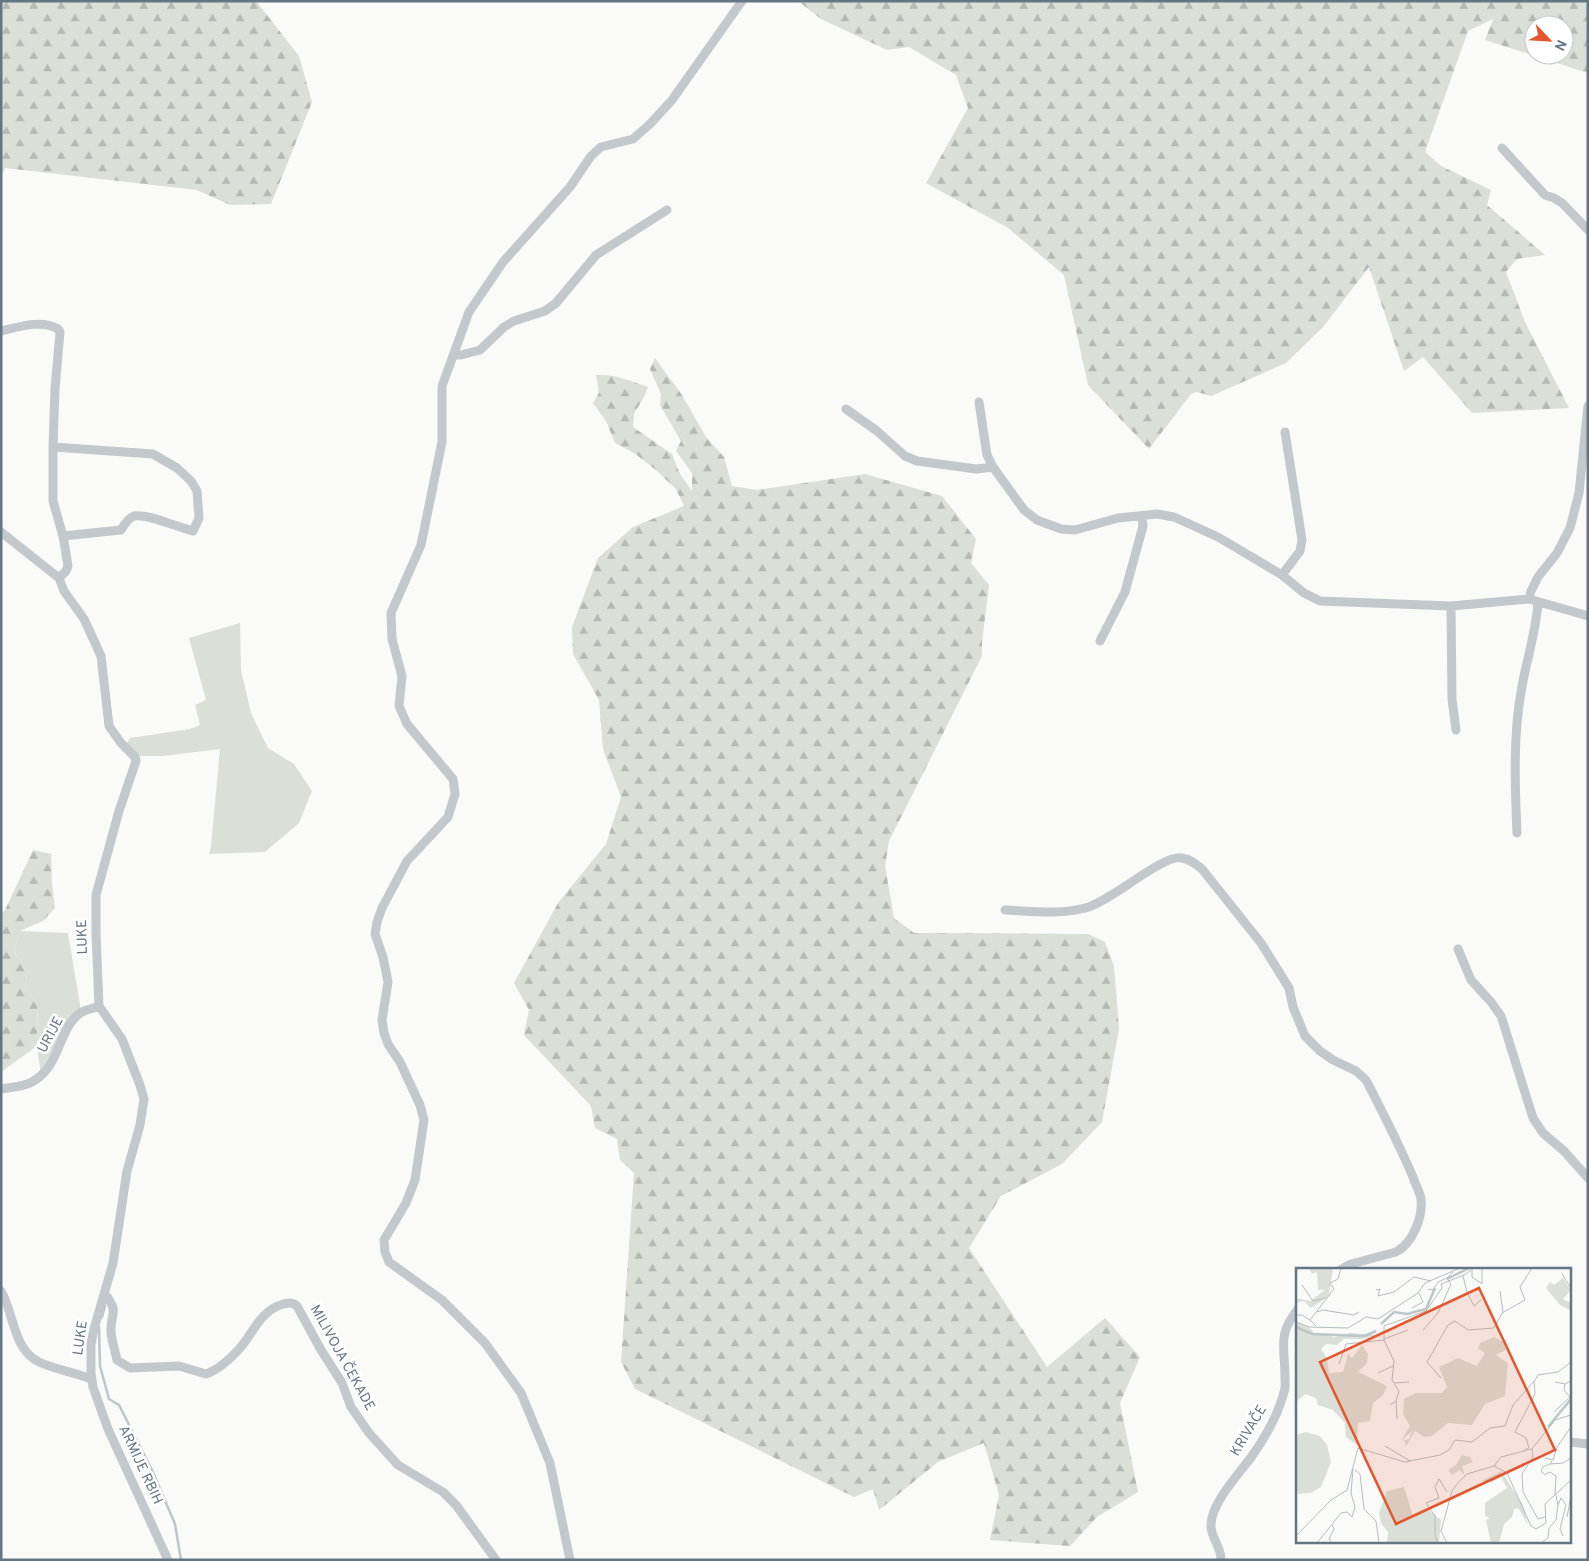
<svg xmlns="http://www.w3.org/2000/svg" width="1589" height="1561" font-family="Overpass,sans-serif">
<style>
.green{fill:#dadfd7}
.forest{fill:url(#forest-firs);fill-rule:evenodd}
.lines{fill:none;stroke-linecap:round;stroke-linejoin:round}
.stream{stroke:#bbc7cb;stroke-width:2.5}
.minor{stroke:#c3c8cc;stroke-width:9}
.labels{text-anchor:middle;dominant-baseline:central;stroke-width:5;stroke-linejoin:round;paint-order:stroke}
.street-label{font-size:14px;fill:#657683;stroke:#fff}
.inset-river{fill:none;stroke:#bbc7cb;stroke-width:2.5}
.inset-road{fill:none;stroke:#b5bdc2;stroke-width:1}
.view{fill:#e4572e;fill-opacity:0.15;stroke:#e4572e;stroke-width:2.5}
.inset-edge{fill:none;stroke:#657683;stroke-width:2.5}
</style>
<defs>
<pattern id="forest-firs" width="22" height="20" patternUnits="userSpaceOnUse" patternTransform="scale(1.25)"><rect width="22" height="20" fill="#dadfd7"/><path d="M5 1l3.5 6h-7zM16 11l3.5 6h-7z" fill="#b4b9b4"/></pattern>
</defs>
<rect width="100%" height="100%" fill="#fafaf8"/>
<path class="green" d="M240 623 241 670 251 713 268 748 294 764 312 791 299 823 265 852 209 854 211 846 220 749 163 756H140L127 743 130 738 190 729 200 725 195 705 206 700 189 638Z
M20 931 68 933 81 1011 41 1076 37 1046 38 1004 25 988 27 973 14 950Z"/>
<path class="forest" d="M1 1H256L299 56 312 102 271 204 230 205 197 190 5 168 1 177Z
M798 1H1588V73L1485 40 1493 19 1468 31 1425 152 1441 166 1491 190 1487 205 1545 255 1517 259 1506 272 1525 322 1569 408 1472 413 1423 357 1404 371 1369 267 1323 327 1286 363 1211 396 1197 392 1191 394 1149 449 1088 385 1064 275 1008 228 926 183 968 108 956 75 909 47 887 50 821 19ZM1534 25H1564V55H1534Z
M655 358 682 395 706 437 724 457 732 486 757 490 865 474 942 496 976 539 971 563 989 585 982 642V656L889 841 885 866 894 918 914 933 1088 934 1105 942 1114 966 1119 1029 1102 1122 1062 1164 1001 1196 969 1248 1047 1367 1105 1318 1140 1357 1120 1403 1138 1492 1097 1517 1070 1546 990 1540 999 1495 984 1443 938 1462 879 1510 873 1489 854 1497 635 1389 621 1362 634 1173 620 1160 617 1139 595 1128 591 1106 524 1035 529 1010 514 983 558 903 606 844 621 797 603 749 599 700 573 654 572 627 598 558 633 527 684 506 676 489 656 470 634 453 615 443 606 421 593 403 599 393 596 375C617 374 629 381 648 387L644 397 634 414 633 427 672 454 680 474 692 491V473L676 451 681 441 660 405 661 394 650 369Z
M33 850 51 854 52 883 55 908 43 921 20 931 14 950 27 973 25 988 38 1004 37 1046 1 1072V914L5 910Z"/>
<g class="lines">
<path class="stream" d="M102 1317 105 1306
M99 1327 100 1366 109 1399 119 1405 152 1470 175 1524 181 1560"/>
<path class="minor" d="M1502 148 1545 195 1554 198 1562 203 1588 230
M1 331C18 327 42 319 58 329L60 332 55 389 53 447 153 454 177 468 191 481 197 491 199 518 193 531C179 528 147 513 134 516 128 518 124 525 121 530L63 536
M453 355H461L480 350 504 327 514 321 545 311 556 303 596 255 667 210
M979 402 987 455 993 467 1024 510 1037 520 1061 529 1075 530 1118 518 1157 514 1174 517 1218 537 1282 575 1304 593 1320 601 1451 606 1529 599 1588 616
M846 409 877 431 905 456 917 461 976 469 993 467
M53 447V501L63 536 68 566 66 571 59 578
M1 532 59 578 64 591 84 619 101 656 109 726 121 743 135 757 136 761 119 811 96 895V933L99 1006 122 1039 140 1085 144 1099 140 1125 127 1171 113 1263 94 1329 91 1344V1373L93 1387 108 1429 168 1560
M1282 575 1300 551 1302 540 1285 432
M1529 599 1531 591 1538 577 1557 553 1570 528 1579 493 1588 406
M1451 606 1452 699 1456 730
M1100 641 1125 592 1143 526 1142 516
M1517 833C1515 788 1513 736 1521 692 1526 661 1536 633 1538 602
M1005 910C1031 911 1059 915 1085 908 1109 903 1164 853 1182 858 1190 859 1196 864 1202 869L1261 943 1289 988 1293 1007 1305 1036 1320 1051 1333 1060 1356 1071 1366 1080C1382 1111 1399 1144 1413 1177 1415 1184 1420 1192 1421 1199 1423 1217 1413 1243 1396 1252L1351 1264 1340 1270
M1458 949 1471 980 1491 1002 1501 1016 1533 1118 1543 1133 1564 1151 1588 1178
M1 1089C12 1087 26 1087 35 1080 61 1065 59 1023 84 1011 89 1009 95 1008 99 1006
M1 1291C14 1313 13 1350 39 1362 56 1370 75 1372 91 1379
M105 1294C120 1313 110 1313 111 1332 112 1342 115 1351 117 1360L130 1368 179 1366 206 1374C218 1370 231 1358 240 1348 254 1332 260 1311 283 1304 289 1303 293 1302 297 1306L321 1350 342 1383 351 1407 369 1433 398 1465 443 1492 456 1505 496 1560
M1570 1442 1588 1444
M570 1560 550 1463 521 1393 485 1343 442 1300 389 1262 385 1252 384 1240 406 1203 415 1180 424 1120 420 1105 400 1062 388 1044 384 1033 382 1020 388 982 383 957 375 934 377 922 382 908 407 861 448 817 455 794 453 779 407 724 399 706 402 676 392 639 391 613 421 545 442 442V386L469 312 503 262 570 187 591 156 601 147 633 139 650 124 672 100 742 1
M1221 1560C1222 1548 1210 1537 1211 1524 1212 1502 1239 1474 1252 1456 1266 1436 1278 1416 1284 1392 1286 1388 1285 1382 1285 1377 1285 1347 1277 1335 1298 1309"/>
</g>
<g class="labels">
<g class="street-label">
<text transform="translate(83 937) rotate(-92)">LUKE</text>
<text transform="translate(51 1035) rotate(-62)">URIJE</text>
<text transform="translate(81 1338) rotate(-82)">LUKE</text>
<text transform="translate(342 1358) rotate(61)">MILIVOJA ČEKADE</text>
<text transform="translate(1249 1431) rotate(-59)">KRIVAČE</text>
<text transform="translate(140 1465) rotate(65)">ARMIJE RBIH</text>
</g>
</g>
<g transform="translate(1296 1268)">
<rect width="275" height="275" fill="#fafaf8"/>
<path d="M166 187 174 189 177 194 166 198 169 208 164 202 156 207 152 202 160 197ZM211 220 224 240 218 241 216 249 208 256 203 275H195L190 252 194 250 189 248V235Z" fill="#dadfd7"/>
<path d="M13 0H37L33 28 15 40 8 33 0 35V30L14 33 29 22H22L21 4 16 6ZM267 10 275 22 267 31 275 35V43L264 37 250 20 254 14 258 17ZM0 53 15 61 19 67 26 65 38 69 54 65 80 67 66 71H48L41 77 30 76 25 81 31 90 33 105 47 104 52 86 56 90 66 77 72 86 71 95 62 104 91 118 87 127 77 135 74 153 62 155 61 177 50 169 49 155 37 142 22 137 20 130 9 126 0 134ZM198 69 207 74 210 82 200 87 212 95 209 128 189 136 176 157 152 155 136 168 128 169 119 163 110 178 108 172 113 171 116 163 105 173 114 158 107 146 108 131 120 125H146L151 119 143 99 162 90 181 98 189 85 182 81 184 75ZM10 164 24 168 31 177 35 194 25 219 15 225 0 226V167ZM205 203 227 237 232 257 205 209 196 214 185 213ZM108 219 117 248 131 241 145 252 143 275H91L92 264 85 255 83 245 91 223Z" fill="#dadfd7"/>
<path d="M194 245a8 8 0 1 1 16 0a8 8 0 1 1-16 0Z" fill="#dadfd7"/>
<path class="inset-river" d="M151 11 173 0M85 56 98 44 111 46 130 41 139 20M0 59 16 66 69 68 80 63M252 159 275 131"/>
<path class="inset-road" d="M176 0V9L186 16V0M175 2 167 8 171 24 178 38 185 32M266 6 275 20M6 17 17 33 30 30M132 21 137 22 142 14 151 10M80 22 84 21 82 28 98 24 118 9 135 13M204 23 207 44M116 40 127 34 123 25M21 44 27 42 58 47 63 44M0 47H6L14 52M0 54 13 59 52 60 70 49 82 51 122 25 129 15 164 0M20 58 14 52 38 21 34 15 42 11 45 0M127 62 142 45 155 16 151 10 157 4M88 71 112 62M43 96 50 76 88 72M82 105 97 98M145 110 131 94 152 57 159 53 172 62 198 60 206 45 229 32 224 19 236 0M259 114 269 116 275 113M98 115 113 114M269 116 268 122 274 129M100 133 101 151M94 137 100 133 103 123 96 112 98 93 88 72V58L130 43 146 20 145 16 168 7M258 144 275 128M89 178 114 193M236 181 237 189 226 206 227 224 242 251 249 249M228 182 233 180 230 170 219 164 239 126 238 114 242 107 262 104 275 94M249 190 257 192 261 179 275 159M256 193 254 196 267 195 275 190M198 198 211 205 235 258 240 261 250 255 249 236 275 212M59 202 64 206 68 241 80 253 83 275M248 206 245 203 247 199 254 196M248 207 254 204 260 208 259 227M260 227 262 237 265 230 270 237 264 261 267 268M271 249 275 228M0 268 35 232 51 222 62 180 109 194 144 187 153 182 159 172 176 174 194 160 209 158 217 137 238 113M21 275 45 245 51 244 56 249 59 239 55 225 57 201M36 275 33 271 38 261 36 257M142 275 139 267V248L130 235 143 230 139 219 143 211 151 224M151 275 145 263 156 223 161 216 171 206 198 198 205 189 236 181 259 152 275 147M245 275 252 270 253 260 260 252 262 237"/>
<path class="view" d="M183 20 259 182 100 256 24 94Z"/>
<rect width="275" height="275" class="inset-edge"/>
</g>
<rect width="1589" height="1561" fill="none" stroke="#657683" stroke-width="5"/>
<g transform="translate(1549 40) rotate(115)"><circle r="24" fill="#ffffff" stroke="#c1c8cd"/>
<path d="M0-4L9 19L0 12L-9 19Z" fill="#e4572e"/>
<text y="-8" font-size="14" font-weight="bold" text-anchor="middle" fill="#657683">N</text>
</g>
</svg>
